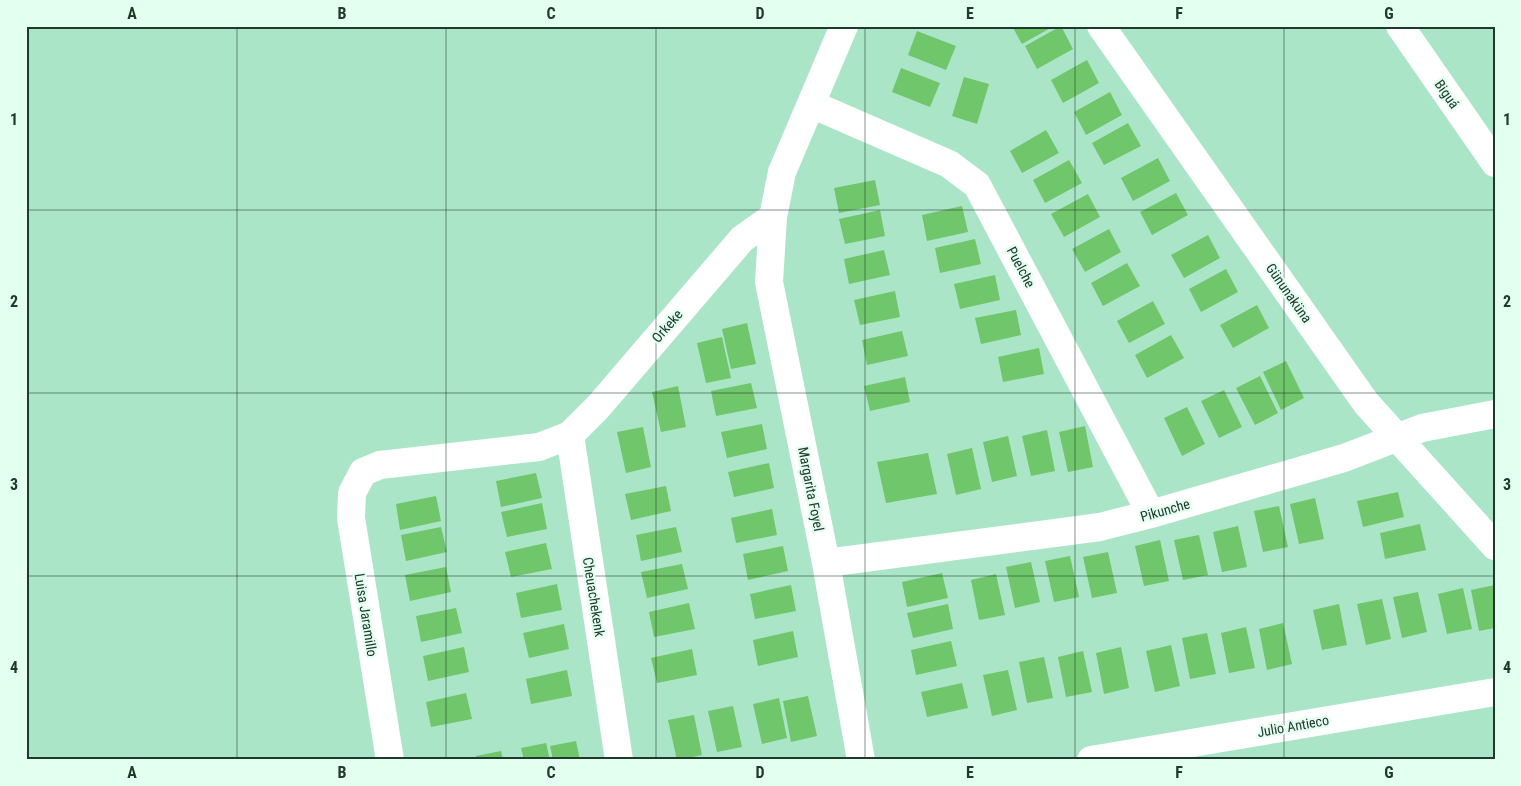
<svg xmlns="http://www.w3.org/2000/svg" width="1521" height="786" font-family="'Roboto Condensed',sans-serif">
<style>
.building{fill:#70c66a}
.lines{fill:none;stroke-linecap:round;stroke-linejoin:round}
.minor{stroke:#fff;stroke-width:28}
.grid{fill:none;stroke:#21392d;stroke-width:1;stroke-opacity:0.55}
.labels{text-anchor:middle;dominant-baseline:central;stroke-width:4.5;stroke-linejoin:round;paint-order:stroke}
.street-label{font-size:14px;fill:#21392d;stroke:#e2ffef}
.neatline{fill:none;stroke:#21392d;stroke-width:2}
.grid-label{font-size:16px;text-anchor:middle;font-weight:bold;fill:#21392d}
</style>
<rect width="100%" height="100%" fill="#aae5c8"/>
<path class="building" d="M1012 26H1054L1022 44Z
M1061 26 1073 49 1037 69 1025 46Z
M917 31 956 46 946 70 908 55Z
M1087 60 1099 83 1063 103 1051 80Z
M901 68 940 83 930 107 892 92Z
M964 77 989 84 977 124 952 116Z
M1110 92 1122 115 1086 135 1074 112Z
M1128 123 1141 146 1104 165 1092 143Z
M1046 130 1059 153 1022 173 1010 151Z
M1158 158 1170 181 1133 201 1121 178Z
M1069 160 1082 183 1045 203 1033 180Z
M875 180 880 205 839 213 834 188Z
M1176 193 1188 215 1152 235 1140 212Z
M1088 194 1100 217 1064 237 1051 214Z
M962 206 968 232 927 241 922 215Z
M880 210 885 236 845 244 839 219Z
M1109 229 1121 252 1085 272 1072 249Z
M1208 235 1220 258 1184 278 1171 255Z
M975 239 981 264 940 273 935 248Z
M884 250 890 275 849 284 844 259Z
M1127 263 1140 286 1103 306 1091 283Z
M1226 269 1238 292 1201 312 1189 289Z
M995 275 1000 300 960 309 954 284Z
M895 291 900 317 860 325 854 300Z
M1153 301 1165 324 1129 343 1117 321Z
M1257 305 1269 328 1233 348 1220 325Z
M1016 310 1021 335 981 344 975 318Z
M747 323 756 364 731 369 722 329Z
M902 331 908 356 867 365 862 340Z
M1171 335 1184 358 1147 378 1135 355Z
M722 337 731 378 706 383 697 343Z
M1039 348 1044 374 1003 382 998 357Z
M1286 361 1304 398 1281 410 1263 372Z
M1260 376 1278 413 1255 425 1236 388Z
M905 377 910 402 870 411 864 386Z
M751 383 757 408 716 416 711 391Z
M678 386 686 427 661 432 652 392Z
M1224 390 1242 427 1219 438 1201 401Z
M1187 407 1205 444 1182 456 1164 418Z
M762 424 767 449 727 458 721 432Z
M1085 426 1093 467 1068 472 1059 432Z
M643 427 651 467 626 473 617 432Z
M1047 430 1055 471 1031 476 1022 436Z
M1008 436 1017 476 992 482 983 442Z
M972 448 981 489 956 495 947 454Z
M928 453 937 494 886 503 877 462Z
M769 463 774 488 734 497 728 472Z
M536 473 542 498 501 507 496 481Z
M666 486 671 511 631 520 625 494Z
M1398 492 1404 517 1363 527 1357 501Z
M436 496 441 521 400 530 396 504Z
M1315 498 1324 539 1299 544 1290 504Z
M542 503 547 529 507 537 501 512Z
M1279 506 1288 547 1263 552 1254 511Z
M772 509 777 535 736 543 731 518Z
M1420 524 1426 550 1385 559 1380 533Z
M1238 526 1247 567 1222 572 1213 532Z
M441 527 447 552 406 561 401 535Z
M676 527 682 552 641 561 636 535Z
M1199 535 1208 575 1183 580 1174 540Z
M1160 540 1169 581 1144 586 1135 546Z
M546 543 552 569 511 577 505 552Z
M783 546 788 571 748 580 743 554Z
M1108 552 1117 593 1092 598 1083 557Z
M1070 556 1079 597 1054 602 1045 561Z
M1031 562 1040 602 1015 608 1006 567Z
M682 564 688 589 647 598 641 572Z
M446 567 451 592 410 601 405 575Z
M942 573 948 598 907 607 902 582Z
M996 574 1005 615 979 620 971 580Z
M557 584 562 610 521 618 516 593Z
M791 585 796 611 755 619 750 594Z
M1495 585V628L1479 631 1471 590Z
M1463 588 1472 629 1447 634 1438 594Z
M1418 592 1427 632 1402 638 1393 597Z
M1382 599 1391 639 1366 645 1357 604Z
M689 603 695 629 654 637 649 612Z
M948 604 953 629 913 638 907 613Z
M1339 604 1347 645 1322 650 1313 610Z
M456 608 462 633 421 642 416 616Z
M1283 623 1292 664 1267 670 1259 629Z
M564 624 569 649 529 658 523 633Z
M1246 627 1255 668 1229 673 1221 633Z
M793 631 798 657 758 666 753 640Z
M1207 633 1216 674 1190 679 1182 638Z
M951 641 957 666 916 675 911 650Z
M1171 645 1180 686 1155 692 1146 651Z
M464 647 469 672 428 681 423 656Z
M1121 647 1129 688 1104 694 1096 653Z
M692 649 697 675 657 683 651 658Z
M1083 651 1092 692 1066 697 1058 657Z
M1044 657 1053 698 1027 703 1019 662Z
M567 670 572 696 531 704 526 679Z
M1008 670 1017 710 992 716 983 675Z
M962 683 968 708 927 717 921 692Z
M466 693 472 719 431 727 426 702Z
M808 696 817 736 791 742 783 701Z
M779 698 787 738 762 744 753 704Z
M733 706 742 747 717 752 708 711Z
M694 715 702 755 677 760 668 720Z
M576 741 580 760H553L550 746Z
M546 743 550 760H524L521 748Z
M501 751 503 760H476V756Z"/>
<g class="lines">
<path class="minor" d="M844 26 782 172 773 217 769 282 826 563 861 760
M1101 26 1366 403 1495 546
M1400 26 1495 163
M811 104 949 164 977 185 1151 514
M570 435 619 760
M826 563 1100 527 1151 514 1344 458 1422 428 1495 414
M390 760 351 518 352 493 363 472 380 465 539 447 570 435 598 407 742 239 773 217
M1091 760 1495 692"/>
</g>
<path class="grid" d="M237 26V760M446 26V760M656 26V760M865 26V760M1075 26V760M1284 26V760M26 210H1495M26 393H1495M26 576H1495"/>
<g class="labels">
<g class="street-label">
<text transform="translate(1447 94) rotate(55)">Biguá</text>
<text transform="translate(1021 267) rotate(62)">Puelche</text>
<text transform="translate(1289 293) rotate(55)">Günunaküna</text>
<text transform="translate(667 326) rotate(-49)">Orkeke</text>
<text transform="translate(811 489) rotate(79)">Margarita Foyel</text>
<text transform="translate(1165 510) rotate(-16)">Pikunche</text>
<text transform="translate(594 597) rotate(81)">Cheuachekenk</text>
<text transform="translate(366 615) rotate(81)">Luisa Jaramillo</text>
<text transform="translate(1293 726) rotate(-10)">Julio Antieco</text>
</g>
</g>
<rect width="1521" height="786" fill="none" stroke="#e2ffef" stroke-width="55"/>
<rect x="28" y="28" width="1466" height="730" class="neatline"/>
<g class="grid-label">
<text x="132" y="19">A</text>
<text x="342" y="19">B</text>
<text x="551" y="19">C</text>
<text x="760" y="19">D</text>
<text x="970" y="19">E</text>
<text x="1179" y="19">F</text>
<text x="1389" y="19">G</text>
<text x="14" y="125">1</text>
<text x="1507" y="125">1</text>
<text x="14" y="307">2</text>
<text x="1507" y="307">2</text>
<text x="14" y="490">3</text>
<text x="1507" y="490">3</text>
<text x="14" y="673">4</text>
<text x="1507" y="673">4</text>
<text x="132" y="778">A</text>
<text x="342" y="778">B</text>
<text x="551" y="778">C</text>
<text x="760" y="778">D</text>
<text x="970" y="778">E</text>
<text x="1179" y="778">F</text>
<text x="1389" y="778">G</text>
</g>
</svg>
